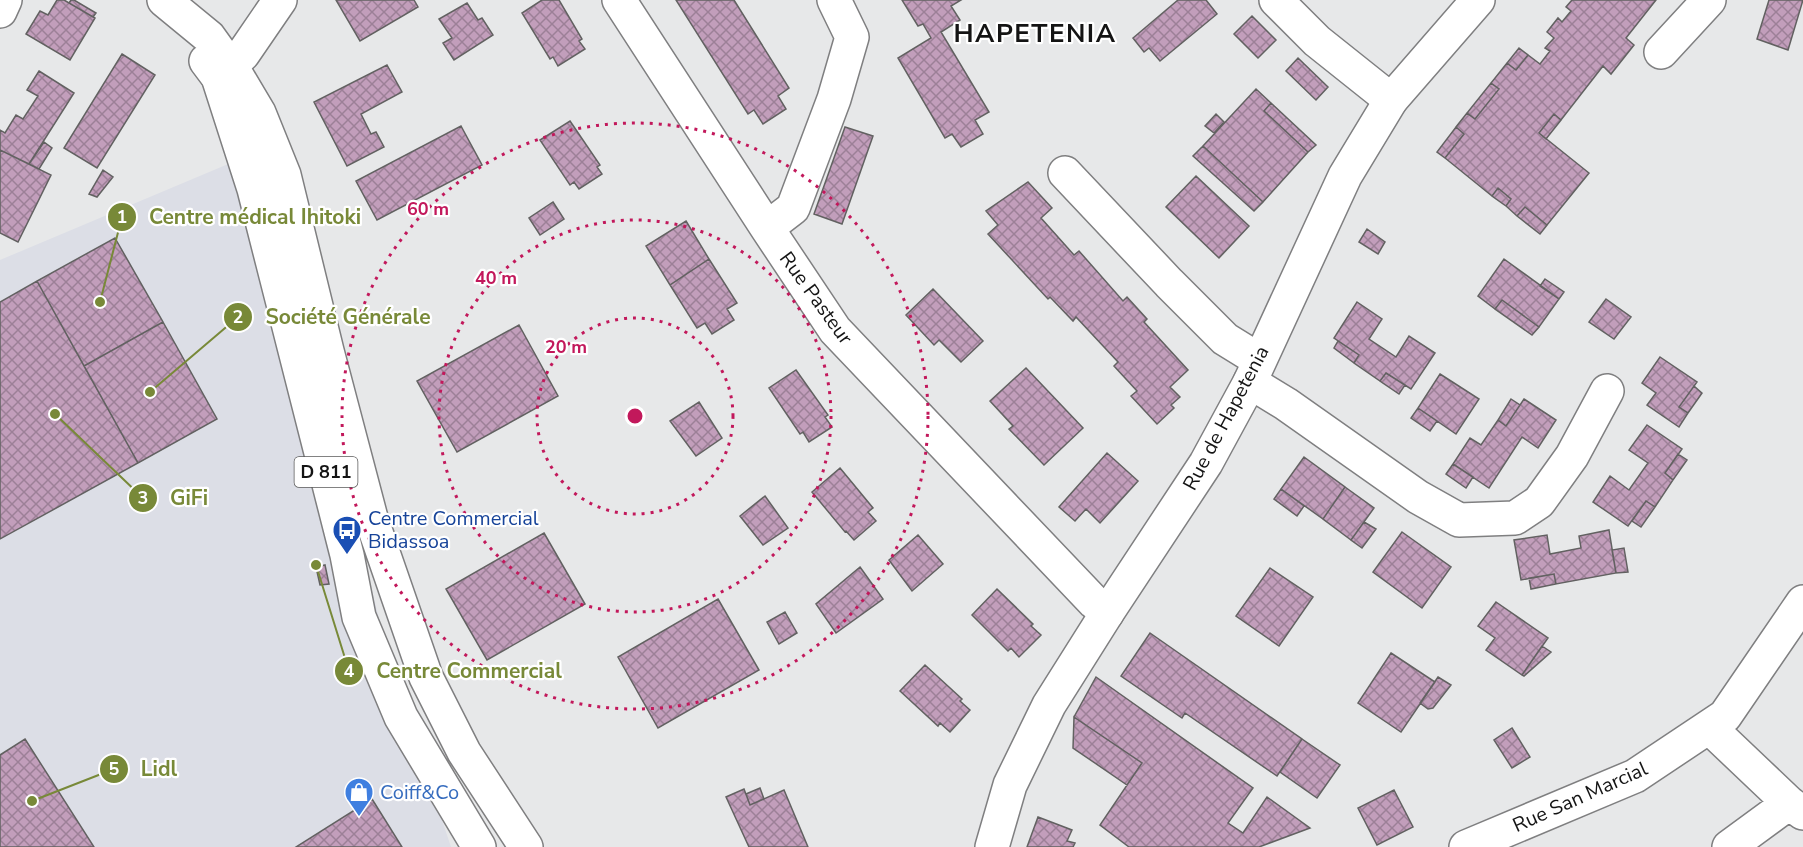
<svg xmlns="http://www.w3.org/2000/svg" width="1803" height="847" font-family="'Nunito Sans',sans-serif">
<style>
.built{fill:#dcdee6}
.building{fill:url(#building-cross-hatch);stroke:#626161;stroke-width:1.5}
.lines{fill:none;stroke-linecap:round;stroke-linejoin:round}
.minor-casing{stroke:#7f7f80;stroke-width:36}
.major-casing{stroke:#7f7f80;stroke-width:36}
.minor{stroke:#fff;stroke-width:33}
.major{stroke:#fff;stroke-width:33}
.ring{fill:none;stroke:#c2185b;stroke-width:3;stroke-dasharray:3 6}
.labels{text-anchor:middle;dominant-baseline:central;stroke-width:4.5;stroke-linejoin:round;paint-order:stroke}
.shield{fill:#fff;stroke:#5a5a5a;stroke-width:1.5}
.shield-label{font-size:18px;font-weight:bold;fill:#141414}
.street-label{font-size:20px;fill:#141414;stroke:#fff}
.transit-label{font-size:20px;fill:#164399;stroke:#fff;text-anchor:start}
.shop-label{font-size:20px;fill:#366cbe;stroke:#fff;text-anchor:start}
.district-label{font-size:26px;font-weight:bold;letter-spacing:1.5px;fill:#141414;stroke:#fff}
.centre{fill:#c2185b;stroke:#fff;stroke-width:3}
.ring-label{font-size:18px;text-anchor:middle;font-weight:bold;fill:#c2185b;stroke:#fff;stroke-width:4.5;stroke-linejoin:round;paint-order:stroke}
.leader{fill:none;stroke:#788938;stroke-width:2}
.callout-dot{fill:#788938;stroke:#fff;stroke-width:2}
.mark-label{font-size:18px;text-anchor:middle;font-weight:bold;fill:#fff}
.callout-label{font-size:21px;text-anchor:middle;font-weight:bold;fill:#788938;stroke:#fff;stroke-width:4.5;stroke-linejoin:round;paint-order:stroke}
</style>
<defs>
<pattern id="building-cross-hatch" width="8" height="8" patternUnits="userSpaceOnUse" patternTransform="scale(1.5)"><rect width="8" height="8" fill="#c29ebb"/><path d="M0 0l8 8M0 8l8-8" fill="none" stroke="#9c8097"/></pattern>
</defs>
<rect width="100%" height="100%" fill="#e7e8e9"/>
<path class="built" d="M252 154 343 475 392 670 451 847H0V260Z"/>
<path class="building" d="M57 0H64L95 18 70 60 26 34 40 11 48 15Z
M71 0H74L96 13 93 17 69 3Z
M336 0H414L418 7 360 41Z
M542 0H559L582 39 579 41 585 49 558 66 553 57 550 59 522 13Z
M676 0H734L789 88 778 96 786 109 763 124 754 110 748 114Z
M902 0H961L951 6 960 20 941 32 989 112 975 120 983 134 961 147 952 134 945 138 898 58 931 38 923 24 918 26Z
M1178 0H1206L1217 14 1160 61 1149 48 1144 52 1133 38Z
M1572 0H1656L1626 38 1634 45 1611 74 1603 66 1561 120 1554 114 1539 133 1589 173 1547 225 1525 207 1517 216 1506 206 1511 199 1498 188 1492 196 1445 158 1464 134 1456 127 1467 113 1475 119 1499 89 1491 83 1507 63 1516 70 1528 55 1540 64 1550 51 1545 48 1554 38 1547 32 1558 18 1562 22 1571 11 1566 7Z
M1769 0H1803L1788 50 1757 39Z
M467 3 478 20 482 18 493 35 454 60 443 43 452 38 439 19Z
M1252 16 1276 40 1258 58 1234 34Z
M1519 48 1528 55 1516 70 1507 63Z
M122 54 155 75 97 168 64 148Z
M1298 58 1328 87 1316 100 1286 71Z
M387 65 402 92 361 114 371 134 376 132 384 147 347 166 314 102Z
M39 71 74 93 29 164 0 150V130L5 133 16 115 23 119 38 96 27 90Z
M1491 83 1499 89 1475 119 1467 113Z
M1256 89 1271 103 1264 111 1308 152 1263 202 1203 146Z
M1271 103 1316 145 1308 152 1264 111Z
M1216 114 1224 122 1214 133 1205 126Z
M1554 114 1561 120 1546 139 1539 133Z
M570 121 600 165 597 167 602 174 579 189 574 182 570 185 540 140Z
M461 126 482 165 377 220 356 181Z
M845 127 873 136 842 224 814 214Z
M1456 127 1464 134 1445 158 1437 152Z
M44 142 52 148 39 169 29 164Z
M1203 146 1263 202 1254 211 1193 156Z
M0 150 51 175 18 242 0 233Z
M103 170 113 177 97 197 89 194Z
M1196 176 1249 226 1219 258 1166 207Z
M1028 182 1052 208 1041 218 1074 255 1079 251 1123 301 1127 297 1147 319 1144 322 1188 370 1170 387 1180 397 1171 405 1174 408 1157 424 1131 396 1137 391 1114 366 1118 362 1076 317 1073 321 1050 297 1048 299 988 234 998 225 986 211Z
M1498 188 1511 199 1506 206 1492 196Z
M553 202 564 219 540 235 529 218Z
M1525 207 1547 225 1540 234 1517 216Z
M686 221 709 259 670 285 646 246Z
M1367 229 1385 242 1378 254 1359 242Z
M115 238 163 322 84 366 37 281Z
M709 259 737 303 727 309 734 320 712 334 705 323 697 328 670 285Z
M1504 259 1559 299 1539 327 1502 300 1495 309 1478 296Z
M1545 279 1564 292 1559 299 1540 286Z
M37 281 138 463 0 539V302Z
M933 289 983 341 961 362 939 340 934 345 906 315Z
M1606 299 1631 317 1614 339 1589 322Z
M1502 300 1539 327 1532 335 1495 309Z
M1357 302 1382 319 1369 339 1396 357 1409 336 1435 353 1411 389 1386 373 1380 381 1354 363 1359 355 1334 338Z
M163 322 217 419 138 463 84 366Z
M519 325 558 396 457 452 417 381Z
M1338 341 1359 355 1354 363 1334 348Z
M1660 357 1697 382 1679 407 1688 413 1679 427 1647 405 1656 393 1642 383Z
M1026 368 1083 428 1044 465 1009 429 1013 426 990 401Z
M796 370 828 415 825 417 832 427 809 442 803 432 800 434 769 388Z
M1386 373 1405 385 1399 394 1380 381Z
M1440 374 1479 399 1456 434 1418 408Z
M1694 386 1702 393 1688 413 1679 407Z
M1511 399 1520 405 1506 426 1498 420Z
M1524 399 1556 420 1538 448 1522 437 1489 488 1453 464 1470 438 1481 445 1498 420 1506 426Z
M699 402 722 438 696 456 670 421Z
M1418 408 1437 421 1430 431 1411 418Z
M1647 425 1682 449 1665 473 1673 480 1655 507 1646 501 1628 526 1593 502 1610 476 1629 490 1648 463 1629 450Z
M1107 453 1138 481 1100 523 1086 509 1075 521 1059 507Z
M1678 454 1687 460 1673 480 1665 473Z
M1304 457 1345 487 1323 519 1281 489Z
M1453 464 1473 477 1466 488 1446 474Z
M840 468 873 508 868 512 876 521 854 540 846 531 845 532 812 492Z
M1345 487 1374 508 1351 540 1323 519Z
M1281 489 1304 506 1297 516 1274 499Z
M765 496 788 528 763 545 740 516Z
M1646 501 1655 507 1641 527 1632 521Z
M1364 522 1376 529 1362 548 1351 540Z
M1609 530 1616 573 1556 584 1554 574 1521 580 1514 540 1547 535 1550 554 1581 548 1579 536Z
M1402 532 1451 567 1422 608 1373 572Z
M544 533 585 604 487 660 446 589Z
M918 535 943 564 912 591 889 560Z
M1624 548 1628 572 1616 573 1612 550Z
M325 565 329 584 320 585 316 567Z
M860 567 883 599 836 633 816 604Z
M1270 568 1313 597 1279 646 1236 616Z
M1554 574 1556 584 1531 589 1529 578Z
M997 589 1033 624 1031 626 1041 635 1019 657 1011 648 1008 651 972 615Z
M718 599 759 670 658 728 618 657Z
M1496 602 1548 638 1522 675 1486 650 1495 638 1478 626Z
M785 612 797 633 779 644 767 622Z
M1150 633 1302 739 1277 776 1185 713 1182 718 1121 676Z
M1542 646 1551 652 1524 676 1522 675Z
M1391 653 1435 682 1401 732 1358 703Z
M925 665 962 699 960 701 970 710 950 732 940 723 938 726 900 691Z
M1096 677 1253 788 1228 823 1243 833 1267 797 1310 828 1259 847H1129L1100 825 1142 763 1074 717Z
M1438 677 1451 685 1433 708 1428 709 1420 703Z
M1074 717 1142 763 1127 785 1073 748Z
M1512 728 1530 757 1512 768 1494 740Z
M25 739 94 847H0V755Z
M1302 739 1340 765 1317 798 1280 772Z
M760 788 764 799 750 805 746 794Z
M744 789 750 805 784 790 808 847H749L726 797Z
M1394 790 1413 827 1377 845 1358 808Z
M372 799 402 847H296Z
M1038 817 1072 830 1067 841 1075 843 1073 847H1027Z"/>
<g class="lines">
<g class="minor-casing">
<path id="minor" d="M619 0 767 228 835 330 1094 602 1107 613
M1276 0 1317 41 1391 100
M0 11 5 0
M1661 52 1709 0
M218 77 243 54 280 0
M1065 173 1169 283 1225 339 1259 360
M767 228 793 208 834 99 852 37 834 0
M1250 382 1286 404 1418 497 1459 520 1515 518 1539 502 1572 456 1607 391
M1709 727 1789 803 1803 813
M1466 847 1635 776 1725 716 1803 602
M1729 847 1789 803"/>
</g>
<g class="major-casing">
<path id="major" d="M164 0 209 37 237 76 259 113 284 175 327 351 371 518 426 677 464 752 526 847
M206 61 218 77 254 189 347 555 359 617 401 717 479 847
M992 847 1010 785 1049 705 1107 613 1206 463 1250 382 1345 176 1391 100 1478 0"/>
</g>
<use href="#minor" class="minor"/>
<use href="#major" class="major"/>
</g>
<g class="ring">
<circle cx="635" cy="416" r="98"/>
<circle cx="635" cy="416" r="196"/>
<circle cx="635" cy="416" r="293"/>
</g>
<defs>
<g id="bus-pin" transform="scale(1.5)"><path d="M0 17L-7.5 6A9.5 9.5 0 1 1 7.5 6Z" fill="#1a4fb4" stroke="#fff"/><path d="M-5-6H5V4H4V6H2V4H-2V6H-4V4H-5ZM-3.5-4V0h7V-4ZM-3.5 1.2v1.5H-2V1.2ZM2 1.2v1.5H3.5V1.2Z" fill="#fff"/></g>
<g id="shop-pin" transform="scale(1.5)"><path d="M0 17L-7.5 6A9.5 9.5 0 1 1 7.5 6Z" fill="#3f7fe0" stroke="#fff"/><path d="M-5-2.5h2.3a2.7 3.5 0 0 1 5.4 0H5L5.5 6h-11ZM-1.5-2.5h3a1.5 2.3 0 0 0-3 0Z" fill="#fff"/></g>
</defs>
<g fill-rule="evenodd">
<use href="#bus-pin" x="347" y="530"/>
<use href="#shop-pin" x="359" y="792"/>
</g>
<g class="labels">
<rect class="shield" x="294.5" y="457" width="63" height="30" rx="4.5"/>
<g class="shield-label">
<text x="326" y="472">D 811</text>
</g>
<g class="street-label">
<text transform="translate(816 298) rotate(54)">Rue Pasteur</text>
<text transform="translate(1226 418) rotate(-62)">Rue de Hapetenia</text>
<text transform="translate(1580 797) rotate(-24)">Rue San Marcial</text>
</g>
<g class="transit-label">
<text x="368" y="518">Centre Commercial<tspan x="368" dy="23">Bidassoa</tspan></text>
</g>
<g class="shop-label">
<text x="380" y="792">Coiff&amp;Co</text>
</g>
<g class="district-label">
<text x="1035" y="33">HAPETENIA</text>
</g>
</g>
<circle cx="635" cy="416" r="9" class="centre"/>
<g class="ring-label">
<text x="428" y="215">60 m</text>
<text x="496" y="284">40 m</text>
<text x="566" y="353">20 m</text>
</g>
<path class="leader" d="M100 302L122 217M150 392L238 317M55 414L143 498M316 565L349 671M32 801L114 769"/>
<g class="callout-dot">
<circle cx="100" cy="302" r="6"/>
<circle cx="150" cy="392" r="6"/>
<circle cx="55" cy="414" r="6"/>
<circle cx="316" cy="565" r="6"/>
<circle cx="32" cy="801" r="6"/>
<circle cx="122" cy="217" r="15"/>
<circle cx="238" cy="317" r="15"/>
<circle cx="143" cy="498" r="15"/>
<circle cx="349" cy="671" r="15"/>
<circle cx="114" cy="769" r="15"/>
</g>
<g class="mark-label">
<text x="122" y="223">1</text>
<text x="238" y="323">2</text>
<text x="143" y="504">3</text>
<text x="349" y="677">4</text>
<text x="114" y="775">5</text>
</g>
<g class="callout-label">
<text x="255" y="224">Centre médical Ihitoki</text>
<text x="348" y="324">Société Générale</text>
<text x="189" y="505">GiFi</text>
<text x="469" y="678">Centre Commercial</text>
<text x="159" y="776">Lidl</text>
</g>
</svg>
